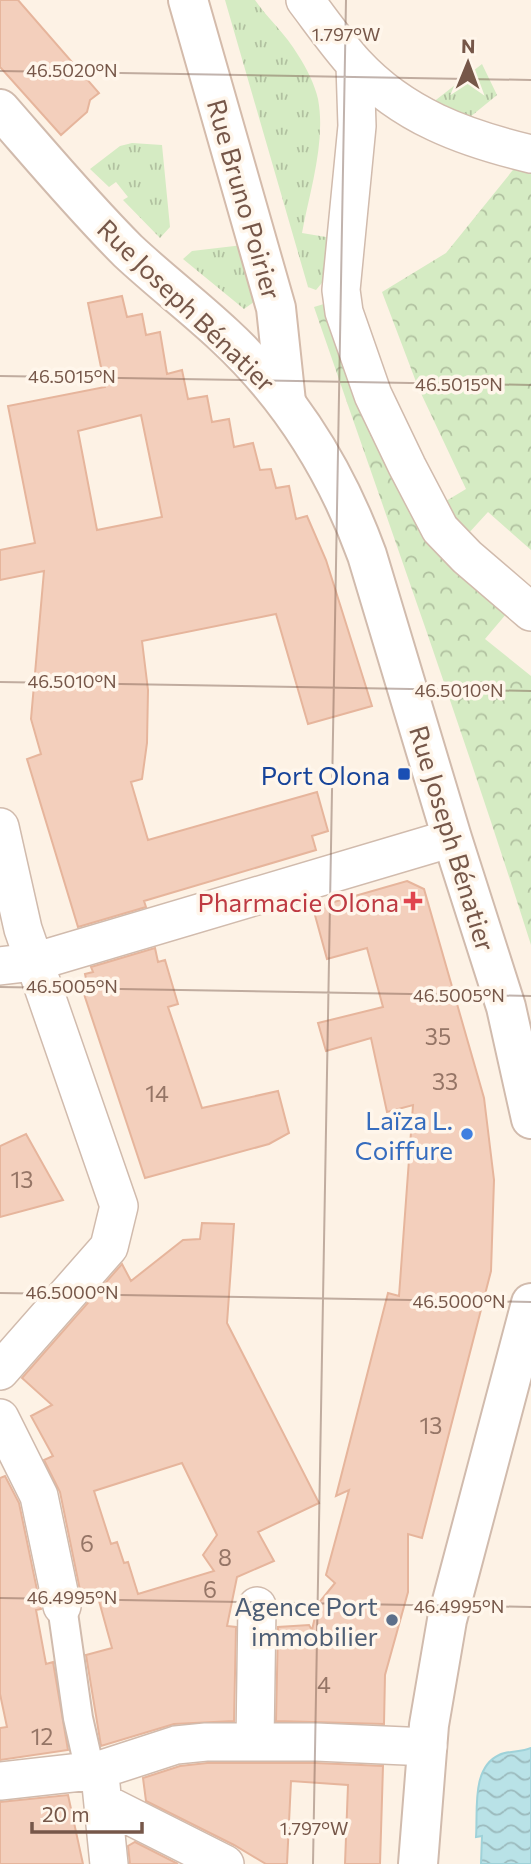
<svg xmlns="http://www.w3.org/2000/svg" width="531" height="1864" font-family="Commissioner,sans-serif">
<style>
.grass{fill:url(#grass-tufts)}
.park{fill:url(#park-crowns)}
.water{fill:url(#water-waves);stroke:#9fd2d9;stroke-width:2}
.building{fill:#f3cfbc;stroke:#e6b59c;stroke-width:2;fill-rule:evenodd}
.lines{fill:none;stroke-linecap:round;stroke-linejoin:round}
.pedestrian-casing{stroke:#d1bbad;stroke-width:32}
.minor-casing{stroke:#d1bbad;stroke-width:40}
.tertiary-casing{stroke:#d1bbad;stroke-width:42}
.secondary-casing{stroke:#d4bbab;stroke-width:42}
.pedestrian{stroke:#fff;stroke-width:28}
.minor{stroke:#fff;stroke-width:37}
.tertiary{stroke:#fff;stroke-width:38}
.secondary{stroke:#fff;stroke-width:38}
.ticks{fill:none;stroke:#765749;stroke-width:2;stroke-opacity:0.45}
.transit-dot{fill:#1a4fb4;stroke:#fff6eb;stroke-width:2.5}
.health-dot{fill:#e0444e;stroke:#fff6eb;stroke-width:2.5}
.shop-dot{fill:#3f7fe0;stroke:#fff6eb;stroke-width:2.5}
.service-dot{fill:#5c6f8a;stroke:#fff6eb;stroke-width:2.5}
.labels{text-anchor:middle;dominant-baseline:central;stroke-width:7;stroke-linejoin:round;paint-order:stroke}
.number-label{font-size:23px;fill:#957566}
.street-label{font-size:26px;fill:#765749;stroke:#fff6eb}
.transit-label{font-size:26px;fill:#164399;stroke:#fff6eb;text-anchor:end}
.health-label{font-size:26px;fill:#be3a42;stroke:#fff6eb;text-anchor:end}
.shop-label{font-size:26px;fill:#366cbe;stroke:#fff6eb;text-anchor:end}
.service-label{font-size:26px;fill:#4e5e75;stroke:#fff6eb;text-anchor:end}
.ticks-label{font-size:18px;text-anchor:middle;fill:#765749;stroke:#fff6eb;stroke-width:7;stroke-linejoin:round;paint-order:stroke}
</style>
<defs>
<pattern id="grass-tufts" width="24" height="20" patternUnits="userSpaceOnUse" patternTransform="scale(1.75)"><rect width="24" height="20" fill="#d5ebc3"/><path d="M3 7l-1-3M5 7V3M7 7l1-3M15 17l-1-3M17 17v-4M19 17l1-3" fill="none" stroke="#b1c1a0"/></pattern>
<pattern id="park-crowns" width="20" height="18" patternUnits="userSpaceOnUse" patternTransform="scale(1.75)"><rect width="20" height="18" fill="#d5ebc3"/><path d="M2 6a3 3 0 1 1 6 0M12 15a3 3 0 1 1 6 0" fill="none" stroke="#b1c1a0"/></pattern>
<pattern id="water-waves" width="16" height="10" patternUnits="userSpaceOnUse" patternTransform="scale(1.75)"><rect width="16" height="10" fill="#b9e2e7"/><path d="M0 5q4-4 8 0t8 0" fill="none" stroke="#9bbabd"/></pattern>
</defs>
<rect width="100%" height="100%" fill="#fdf2e5"/>
<path class="grass" d="M225 0H255C268 19 286 34 298 55 306 67 315 85 318 99 326 142 310 190 302 233L332 238 326 278 316 290 308 287Z
M482 64 497 95 464 122 432 103Z
M132 143 162 145 170 227 160 238 123 200 128 197 116 182 109 187 90 169 120 146Z
M243 245 258 299 244 309 183 259 192 251Z"/>
<path class="park" d="M521 160 531 162V550L488 512 467 535 441 504 466 489 418 387 382 292 446 253Z
M327 303 507 613 485 639 531 676V945C463 731 387 519 314 307Z"/>
<path class="water" d="M531 1748V1864H481L482 1836 476 1837C478 1811 471 1768 499 1755 509 1750 521 1753 531 1748Z"/>
<path class="building" d="M0 0H18L99 93 90 100 87 112 61 135 0 67Z
M122 296 127 317 142 314 146 335 160 332 167 374 182 370 188 399 207 396 212 422 229 419 234 447 253 443 260 470 271 469 276 488 289 486 296 519 307 516 326 560 372 706 308 724 276 614 142 641 148 690 147 743 142 779 131 782 148 840 317 792 328 831 312 836 316 850 144 901 146 907 78 927 27 759 41 754 31 719 44 571 0 580V550L35 543 8 406 105 387 88 303ZM141 415 162 517 97 530 78 431Z
M407 881 424 889 484 1098 494 1180 491 1271 422 1538 408 1534V1592L385 1675 384 1724 276 1721 278 1627 309 1625 312 1630 318 1604 335 1583 326 1575 349 1490 336 1496 388 1293 399 1296 413 1105 387 1112 371 1038 326 1051 318 1023 383 1007 367 948 327 959 313 908Z
M155 948 158 962 165 960 178 1004 168 1007 202 1108 278 1091 289 1133 269 1144 145 1178 81 985 87 983 85 974 93 972 91 967Z
M26 1134 63 1200 0 1217V1146Z
M202 1223 234 1224 227 1323 319 1503 258 1532 274 1561 237 1577 227 1626 236 1627 234 1721 174 1724 101 1746 86 1655 112 1648 96 1590 81 1595 60 1492 44 1460 53 1456 31 1416 52 1405 22 1378 122 1264 131 1281 183 1240 200 1239ZM182 1463 217 1535 203 1555 214 1571 138 1594 128 1562 124 1563 117 1542 111 1544 94 1491Z
M5 1476 19 1503 41 1609 36 1610 46 1664 53 1662 68 1750 0 1760V1728L7 1727 0 1694V1478Z
M207 1763H316L383 1766 380 1864H345L348 1785 291 1781 287 1864H266L234 1845 146 1801 143 1778 180 1766Z
M68 1795 83 1864H0V1802Z
M135 1842 178 1864H130L128 1846Z"/>
<g class="lines">
<g class="pedestrian-casing">
<path id="pedestrian" d="M62 1606 78 1718 90 1771"/>
</g>
<g class="minor-casing">
<path id="minor" d="M305 0C321 21 337 44 355 64 403 116 464 138 531 154
M355 65 357 126 341 290 344 312 373 395 407 466 440 529 467 557 531 612
M0 827 23 929 119 1206 109 1247 0 1371
M0 966 34 962 452 838
M0 1418 39 1496 62 1606
M255 1741 257 1606
M0 1781 99 1770 176 1745 206 1742H316L428 1747
M101 1785 109 1864
M104 1803 225 1864"/>
</g>
<g class="tertiary-casing">
<path id="tertiary" d="M0 109C42 157 83 206 128 251 159 280 193 306 224 335 290 396 336 470 367 555L452 838 506 1007 531 1119
M418 1864 429 1725 447 1620 531 1303"/>
</g>
<g class="secondary-casing">
<path id="secondary" d="M188 0 276 308 286 402"/>
</g>
<use href="#pedestrian" class="pedestrian"/>
<use href="#minor" class="minor"/>
<use href="#tertiary" class="tertiary"/>
<use href="#secondary" class="secondary"/>
</g>
<path class="ticks" d="M0 71 531 80M0 376 531 385M0 682 531 691M0 987 531 996M0 1293 531 1302M0 1598 531 1607M313 1864 346 0"/>
<rect class="transit-dot" x="397" y="767" width="14" height="14" rx="3.5"/>
<path class="health-dot" d="M409.5 890.5h7v7h7v7h-7v7h-7v-7h-7v-7h7z"/>
<circle class="shop-dot" cx="467" cy="1134" r="7"/>
<circle class="service-dot" cx="392" cy="1620" r="7"/>
<g class="labels">
<g class="number-label">
<text x="438" y="1036">35</text>
<text x="445" y="1081">33</text>
<text x="157" y="1093">14</text>
<text x="22" y="1179">13</text>
<text x="431" y="1425">13</text>
<text x="87" y="1543">6</text>
<text x="225" y="1557">8</text>
<text x="210" y="1589">6</text>
<text x="324" y="1684">4</text>
<text x="42" y="1736">12</text>
</g>
<g class="street-label">
<text transform="translate(245 199) rotate(74)">Rue Bruno Poirier</text>
<text transform="translate(187 305) rotate(44)">Rue Joseph Bénatier</text>
<text transform="translate(453 838) rotate(73)">Rue Joseph Bénatier</text>
</g>
<g class="transit-label">
<text x="390" y="774">Port Olona</text>
</g>
<g class="health-label">
<text x="399" y="901">Pharmacie Olona</text>
</g>
<g class="shop-label">
<text x="453" y="1119">Laïza L.<tspan x="453" dy="30">Coiffure</tspan></text>
</g>
<g class="service-label">
<text x="378" y="1605">Agence Port<tspan x="378" dy="30">immobilier</tspan></text>
</g>
</g>
<g class="ticks-label">
<text x="346" y="41">1.797°W</text>
<text x="72" y="77">46.5020°N</text>
<text x="72" y="383">46.5015°N</text>
<text x="459" y="391">46.5015°N</text>
<text x="72" y="688">46.5010°N</text>
<text x="459" y="697">46.5010°N</text>
<text x="72" y="993">46.5005°N</text>
<text x="459" y="1002">46.5005°N</text>
<text x="72" y="1299">46.5000°N</text>
<text x="459" y="1308">46.5000°N</text>
<text x="72" y="1604">46.4995°N</text>
<text x="459" y="1613">46.4995°N</text>
<text x="314" y="1835">1.797°W</text>
</g>
<g transform="translate(468 63) rotate(1)" stroke="#fff6eb" stroke-width="5" paint-order="stroke">
<path d="M0-5L12 26L0 18L-12 26Z" fill="#765749"/>
<text y="-10" font-size="19" font-weight="bold" text-anchor="middle" fill="#765749">N</text>
</g>
<path d="M32 1822v10h110v-10" fill="none" stroke="#765749" stroke-width="3.5"/>
<text x="42" y="1822" font-size="21" fill="#765749" stroke="#fff6eb" stroke-width="5" paint-order="stroke">20 m</text>
</svg>
